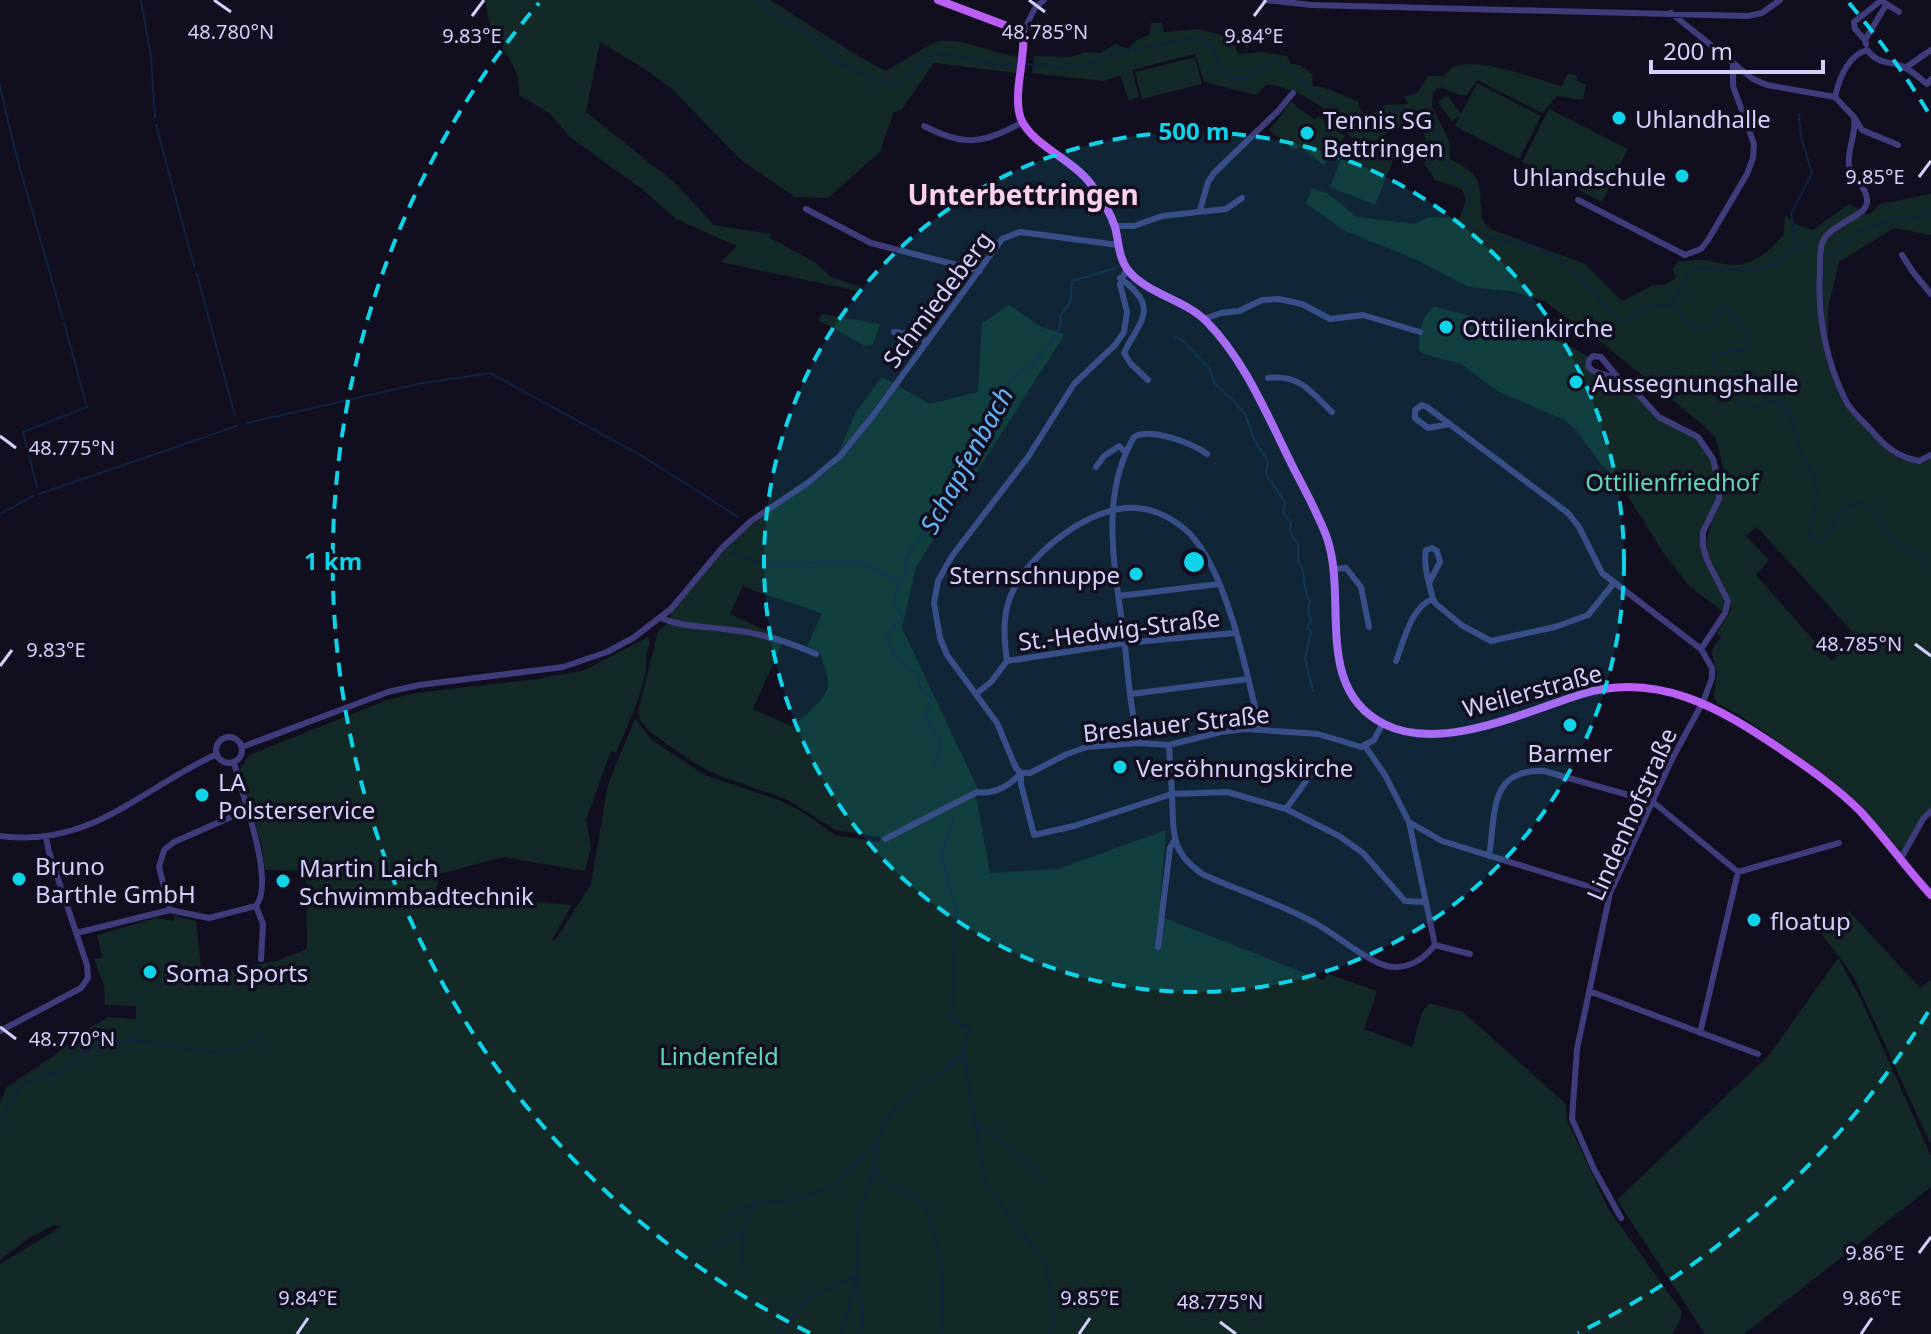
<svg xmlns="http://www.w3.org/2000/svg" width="1931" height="1334" font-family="'Noto Sans',sans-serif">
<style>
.green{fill:#122928;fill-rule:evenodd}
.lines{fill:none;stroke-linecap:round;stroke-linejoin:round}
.stream{stroke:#102341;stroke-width:2}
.minor{stroke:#3e3c7b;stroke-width:6}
.major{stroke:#bb5ef5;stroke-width:8}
.ticks{fill:none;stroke:#d4d0fc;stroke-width:3}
.ring{fill:none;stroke:#0fd4e9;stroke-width:4;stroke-dasharray:14 10}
.poi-dot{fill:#0fd4e9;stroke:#110e1f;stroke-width:3}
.labels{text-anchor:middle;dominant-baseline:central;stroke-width:7;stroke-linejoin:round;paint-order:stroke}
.poi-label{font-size:24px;fill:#d4d0fc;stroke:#110e1f;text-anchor:start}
.street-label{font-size:24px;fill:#d4d0fc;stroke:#110e1f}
.park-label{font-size:24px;fill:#61d7b8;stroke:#110e1f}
.water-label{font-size:26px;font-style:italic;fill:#64b3f5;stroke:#110e1f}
.quarter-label{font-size:28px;font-weight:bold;fill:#fcd1ed;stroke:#110e1f}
.ticks-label{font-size:20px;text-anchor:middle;fill:#d4d0fc;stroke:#110e1f;stroke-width:7;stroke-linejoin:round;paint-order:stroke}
.centre{fill:#0fd4e9;stroke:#110e1f;stroke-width:4}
.ring-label{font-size:24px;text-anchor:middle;font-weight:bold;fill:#0fd4e9;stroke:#110e1f;stroke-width:7;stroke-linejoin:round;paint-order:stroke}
</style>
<rect width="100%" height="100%" fill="#110e1f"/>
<path class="green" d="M485 0H770L860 57 886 71C897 65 929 44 936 42 964 36 992 54 1018 57L1016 73 934 63 902 109 893 113C890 127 883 137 881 151L828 198 795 197 741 160 673 90 648 71 600 42 586 112 675 183 714 225 771 234 770 238 815 262 831 277 862 287 861 292 721 262 737 246 676 219 642 189 571 138 549 113 519 95C522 67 499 49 490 25 488 17 486 8 485 0Z
M1151 23H1162L1164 32 1198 29 1233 38 1238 54 1264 52 1287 56 1291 64 1300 65 1312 74 1313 86C1331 87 1341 96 1358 101L1360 110 1367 117 1385 105 1409 104 1404 97 1417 93 1428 76H1444C1448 71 1453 66 1459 65 1487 59 1534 79 1562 86L1567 74 1577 75V80L1586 85 1583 100 1557 96 1542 113 1477 80 1467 95H1459L1440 87 1433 92 1432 106 1449 141 1450 159C1487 177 1477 184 1483 221L1493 230 1585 264 1622 301 1653 285H1665L1676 278 1672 269 1679 261C1687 262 1690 260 1698 260 1706 259 1716 263 1724 264 1750 269 1768 253 1784 234L1785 215 1796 224 1813 230 1849 204 1869 215 1880 204 1931 194V235L1894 228 1839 262 1828 309V336L1817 304 1835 384 1882 446 1900 459 1918 463 1926 462 1931 457V809L1902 853 1899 854 1852 798 1831 779 1738 714 1718 704 1714 698C1714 691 1716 684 1716 677 1718 658 1703 655 1721 638L1717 633 1731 610 1730 598 1709 558 1706 542 1721 490 1727 485 1716 438 1704 426 1601 342 1544 301 1511 291 1469 287 1415 259 1343 230 1306 203 1312 189 1327 193 1357 217 1414 224 1429 217 1460 218 1466 200 1462 189 1435 180 1424 163 1430 149 1418 120 1383 135 1372 147C1350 140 1348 134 1334 118 1317 100 1291 88 1267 84L1256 95 1204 82 1195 54 1132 70 1139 97 1129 101 1120 75 1104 81 1032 73 1034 56 1071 57 1085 52 1100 53 1116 44 1129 49 1134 42 1150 34ZM1757 527 1856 636 1832 661 1756 575 1769 560 1746 536Z
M1195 57 1202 84 1142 99 1135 72Z
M1477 83 1541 116 1519 159 1455 126 1460 115 1452 121 1438 102 1447 95 1461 114Z
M1291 102 1315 120 1318 116 1345 136 1324 165 1299 146 1295 150 1269 130Z
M1549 109 1628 149 1602 202 1522 162Z
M1348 142 1393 160 1375 205 1330 187Z
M1009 305 1041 327 1065 334 916 567 902 628 977 787 976 796 990 873 1058 869 1166 830 1159 916 1323 980 1328 974 1377 991 1364 1029 1412 1047 1422 1012 1429 1003 1463 1012 1566 1104 1567 1120 1609 1210 1682 1312 1680 1321 1672 1334H0V1264L61 1227 55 1225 29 1238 0 1260V1102L7 1087 55 1055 81 1033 108 1017 136 1019V1006L105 1005 104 985 94 959 102 958 97 935 156 918 173 921 175 916 196 921 202 975 277 961 307 949 306 871 265 870 262 847 240 770 249 755 387 700 415 693 537 679 585 670 648 637 650 643C644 654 648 662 645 674 640 701 626 728 616 753L611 751 586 820 591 847 585 871 504 857 439 874 436 893 572 905 551 941 556 939 591 884 608 784 635 719 652 740 705 775 779 800 803 812 835 835 880 842V837L836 830 786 799 715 774 694 763 650 732 640 720 638 712 658 631 671 620 670 614C694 587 716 556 743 532 768 510 798 495 823 475 854 450 875 417 898 386L930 404 978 392 982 323ZM743 586C769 597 796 603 822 614L807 646 820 653C823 662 828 674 828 684 829 697 802 719 791 726L753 709 784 639 730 614Z
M1434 306 1548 338 1568 345 1591 358 1588 366 1619 379 1659 417 1691 432 1713 459 1719 499 1709 518 1703 546 1726 595 1725 613 1690 587 1664 554 1618 480 1601 464 1576 430 1563 419 1499 392 1461 364 1423 354 1419 350C1418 335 1422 315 1434 306Z
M822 314 880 324 873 344 865 346 818 320Z
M882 377 893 383 856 433 839 451 856 412Z
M1849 911 1920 988 1931 980V1145L1854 977 1821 933Z
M1838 958 1860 997 1931 1156V1187L1744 1334H1705L1617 1200 1770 1054Z"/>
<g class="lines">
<path class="stream" d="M141 0 151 57 155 117
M759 0 766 9 812 37 834 61 889 85H897L933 56 945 53 998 65 1020 64
M1027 64 1063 68 1082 66 1109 55 1186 39 1203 41 1213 48 1221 72 1234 78H1246L1273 60 1278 62 1330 104 1355 128C1391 123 1393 91 1434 121L1441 154 1450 170 1469 188 1466 215 1470 227C1494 244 1514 240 1540 250 1568 260 1597 298 1618 320L1626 321C1646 306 1654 301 1679 309 1684 324 1694 328 1709 328L1721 309H1728C1736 320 1754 338 1747 350L1715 353 1712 358C1722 380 1733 401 1756 408 1794 384 1791 430 1802 453 1808 469 1818 476 1817 494 1816 510 1809 519 1810 538L1821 542C1831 534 1833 519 1842 511 1869 487 1880 525 1894 539 1905 549 1919 556 1931 565
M0 86 15 151 63 319
M156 125 194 266
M1796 245 1791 214 1812 173 1801 137 1799 114
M1827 255 1838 252 1856 233 1892 219 1916 218 1931 213
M197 274 235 416
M1671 306 1688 275 1699 267C1726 271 1759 275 1784 258 1792 252 1794 246 1805 244
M1174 337 1181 339 1209 368 1215 384 1235 402 1246 416 1254 439 1268 462 1266 474 1285 503 1283 512 1291 523 1290 533 1298 544V561L1302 568 1307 597 1310 600 1308 612 1311 620 1307 628 1311 631 1305 659 1313 691
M247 423 418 384 490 373 644 457 738 517
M37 487 23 432 87 407 64 323
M39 494 237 426
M0 514 33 496
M730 553 773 565 856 561 899 580
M935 765C945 741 940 738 925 719L931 698 921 688 917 674 897 659 886 638 902 616 894 602 900 580 906 572 905 561 912 547 943 514 958 477 978 451 991 415 1007 395 1011 379 1033 364 1052 341 1060 328 1061 315 1070 303 1072 281 1116 268
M954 816 941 855 956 909 952 1021 969 1027 963 1052 986 1184 1043 1261C1052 1284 1054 1309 1051 1334
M0 1120 22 1084 61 1071 84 1053 112 1042 128 1039 200 1051 222 1052 238 1050 261 1037
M974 1120 1030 1164 1044 1183
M874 1170 891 1187 905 1191 921 1201 930 1217 940 1258 943 1292 941 1334
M727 1216 756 1203 800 1199 831 1186 877 1142 883 1125 898 1105 921 1085 945 1071 962 1054
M708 1250 743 1230 756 1203
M741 1265 743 1230
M857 1278 863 1322 859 1334
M778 1334 810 1297 857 1276 859 1211 874 1170 877 1145
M841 1334 857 1277"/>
<path class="minor" d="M1265 0 1312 5 1748 16 1762 13 1780 0
M1885 3 1899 12
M1671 13 1753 79 1767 85 1835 97 1854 117 1862 130 1898 145
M1023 32 1035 8 1044 0
M1865 40 1855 29 1854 22 1882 0
M1866 44 1865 40 1886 5
M1867 50C1880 66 1889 60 1904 67 1912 71 1920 78 1927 84L1931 79
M1905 68 1931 50
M1835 97C1839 79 1847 56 1867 50
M1854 117C1857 134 1847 148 1849 165 1851 179 1868 186 1867 202 1866 217 1832 223 1823 241 1819 250 1820 261 1820 271 1817 314 1826 362 1846 401 1851 411 1862 420 1870 429 1884 445 1896 457 1919 461L1931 455
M924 126C965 147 982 144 1023 122
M1578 200 1685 255 1701 249 1708 240 1747 174 1753 158 1754 144 1733 86V64
M806 209 871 243 980 271
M1200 210 1208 182 1214 173 1279 110 1293 93
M1115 226H1134L1162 216 1226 209 1242 198
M1902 255 1913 272 1931 294
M1120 278C1161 308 1140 320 1124 353L1131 364 1148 380
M1204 319 1221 313 1239 311 1262 300 1279 299 1302 304 1330 319 1363 315 1420 332
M894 332 915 335 926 341
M1268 378C1300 374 1311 392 1332 412
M1619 379 1593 371 1588 366 1589 360 1593 356 1601 357 1619 379 1636 392 1659 417 1698 437 1713 459 1718 479 1719 499 1703 532V546L1707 560 1728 601 1725 613 1701 649
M1450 424 1428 428 1415 418V410L1422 405 1427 407 1568 513 1579 527 1602 573 1701 649 1712 668V678L1703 702 1673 757 1610 893 1577 1049 1572 1119 1594 1169 1621 1218
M1096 467 1104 456 1119 446 1125 452
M1333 569 1346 568 1361 587 1369 627
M1429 583 1440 562 1437 551 1432 548 1426 550C1423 566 1429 583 1433 599L1436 604 1463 626 1491 641 1555 627 1588 615 1613 584
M1119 596 1219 584
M661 618C682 627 702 626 724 629 756 632 787 641 816 654
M1007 661 1124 643 1235 633
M1396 661C1404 641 1411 606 1433 599
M976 694 991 682 1007 661C1004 639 1002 616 1011 595 1028 554 1090 505 1136 508 1156 509 1176 520 1190 534 1228 574 1247 674 1260 729
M1131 694 1248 679
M216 750a13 13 0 1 1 26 0a13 13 0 1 1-26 0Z
M1139 743C1130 709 1128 673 1124 638 1116 572 1098 498 1134 437 1150 427 1192 443 1207 454
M1169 745 1172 794 1227 792 1286 809 1339 836 1363 853 1405 901 1425 902
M1365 746 1385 775 1409 822 1435 945 1470 954
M242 747 388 692 419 685 563 667 607 652 633 638 671 609 722 548 751 521 809 482 840 456 872 417 1002 239 1020 232 1118 245
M1021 773 1016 768 997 723 947 655 940 638 934 603 938 581 952 556 1028 457 1074 384 1115 345 1124 332 1127 312 1120 284 1127 268
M1021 773V784L1034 835 1074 826 1172 794C1174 833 1169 852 1204 875 1240 891 1278 903 1313 922 1333 932 1368 962 1387 966 1407 970 1423 960 1435 945
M1286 809 1314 770
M1409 822 1442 841 1610 893
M0 836C92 848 140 789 217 754
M885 839 977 792C995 795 1009 786 1021 773H1030L1067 754 1087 747 1139 743 1169 745 1221 732 1246 729 1318 734 1361 747 1374 740 1383 723
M1489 856C1496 817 1487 768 1544 771L1653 802 1738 872 1700 1033
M1900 860 1923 819 1931 811
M1738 872 1839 843
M256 906 263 924 261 959
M170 910 159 867 164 850 174 842 247 810
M76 933 170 910 209 918 256 906C276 881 241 793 234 762
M1158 947 1170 848 1174 841
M1589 991 1758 1054
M0 1031 81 988 88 978 87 965 49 852 46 837"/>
<path class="major" d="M938 0 1023 32C1026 58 1012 95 1021 119 1032 145 1072 159 1090 183 1100 196 1110 211 1115 227 1119 241 1118 256 1127 269 1146 294 1184 299 1206 321 1245 360 1268 417 1292 465 1304 489 1318 513 1327 538 1348 599 1313 688 1384 724 1441 753 1527 711 1582 694 1657 671 1720 708 1779 748 1807 767 1836 787 1860 811 1885 838 1906 868 1931 895"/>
</g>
<path class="ticks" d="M214 0 231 12M1029 0 1045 12M472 16 484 0M1254 16 1266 0M1919 177 1931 161M0 436 16 448M1915 644 1931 656M0 666 12 650M0 1027 16 1039M1919 1253 1931 1237M1220 1322 1236 1334M297 1334 308 1318M1079 1334 1090 1318M1861 1334 1872 1318"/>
<circle cx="1194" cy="562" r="430" fill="#0fd4e9" fill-opacity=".12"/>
<g class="ring">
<circle cx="1194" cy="562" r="430"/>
<path d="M1928 1012A861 861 0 0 1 1578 1333M810 1333A861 861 0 0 1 539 3M1849 3A861 861 0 0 1 1928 112"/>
</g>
<g class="poi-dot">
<circle cx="1619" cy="118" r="8"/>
<circle cx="1307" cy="133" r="8"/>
<circle cx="1682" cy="176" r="8"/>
<circle cx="1446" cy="327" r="8"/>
<circle cx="1576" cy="382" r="8"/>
<circle cx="1136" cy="574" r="8"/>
<circle cx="1570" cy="725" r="8"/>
<circle cx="1120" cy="767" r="8"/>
<circle cx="202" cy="795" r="8"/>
<circle cx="19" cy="879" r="8"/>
<circle cx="283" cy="881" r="8"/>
<circle cx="1754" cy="920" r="8"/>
<circle cx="150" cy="972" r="8"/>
</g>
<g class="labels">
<g class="poi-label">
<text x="1635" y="118">Uhlandhalle</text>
<text x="1323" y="119">Tennis SG<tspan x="1323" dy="28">Bettringen</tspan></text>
<text x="1666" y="176" text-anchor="end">Uhlandschule</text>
<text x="1462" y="327">Ottilienkirche</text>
<text x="1592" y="382">Aussegnungshalle</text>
<text x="1120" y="574" text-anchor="end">Sternschnuppe</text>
<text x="1570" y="752" text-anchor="middle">Barmer</text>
<text x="1136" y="767">Versöhnungskirche</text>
<text x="218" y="781">LA<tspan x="218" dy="28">Polsterservice</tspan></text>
<text x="35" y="865">Bruno<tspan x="35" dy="28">Barthle GmbH</tspan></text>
<text x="299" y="867">Martin Laich<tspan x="299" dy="28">Schwimmbadtechnik</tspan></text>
<text x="1770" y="920">floatup</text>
<text x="166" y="972">Soma Sports</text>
</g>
<g class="street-label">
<text transform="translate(937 299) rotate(-53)">Schmiedeberg</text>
<text transform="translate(1119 629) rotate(-7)">St.-Hedwig-Straße</text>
<text transform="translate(1532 690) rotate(-15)">Weilerstraße</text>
<text transform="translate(1176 723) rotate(-6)">Breslauer Straße</text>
<text transform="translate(1631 814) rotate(-66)">Lindenhofstraße</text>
</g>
<g class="park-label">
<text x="1672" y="481">Ottilienfriedhof</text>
<text x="719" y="1055">Lindenfeld</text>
</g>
<g class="water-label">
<text transform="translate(966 460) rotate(-61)">Schapfenbach</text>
</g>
<g class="quarter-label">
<text x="1023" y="194">Unterbettringen</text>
</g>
</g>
<g class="ticks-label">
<text x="1045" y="39">48.785°N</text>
<text x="231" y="39">48.780°N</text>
<text x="472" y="43">9.83°E</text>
<text x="1254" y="43">9.84°E</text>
<text x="1875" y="184">9.85°E</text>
<text x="72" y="455">48.775°N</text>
<text x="1859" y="651">48.785°N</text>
<text x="56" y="657">9.83°E</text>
<text x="72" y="1046">48.770°N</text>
<text x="1875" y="1260">9.86°E</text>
<text x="308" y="1305">9.84°E</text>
<text x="1090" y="1305">9.85°E</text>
<text x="1872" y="1305">9.86°E</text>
<text x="1220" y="1309">48.775°N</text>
</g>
<circle cx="1194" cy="562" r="12" class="centre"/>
<g class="ring-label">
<text x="1194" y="140">500 m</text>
<text x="333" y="570">1 km</text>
</g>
<path d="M1651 60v12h172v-12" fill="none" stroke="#d4d0fc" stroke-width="4"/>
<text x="1663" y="60" font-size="24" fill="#d4d0fc" stroke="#110e1f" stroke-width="6" paint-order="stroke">200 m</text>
</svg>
